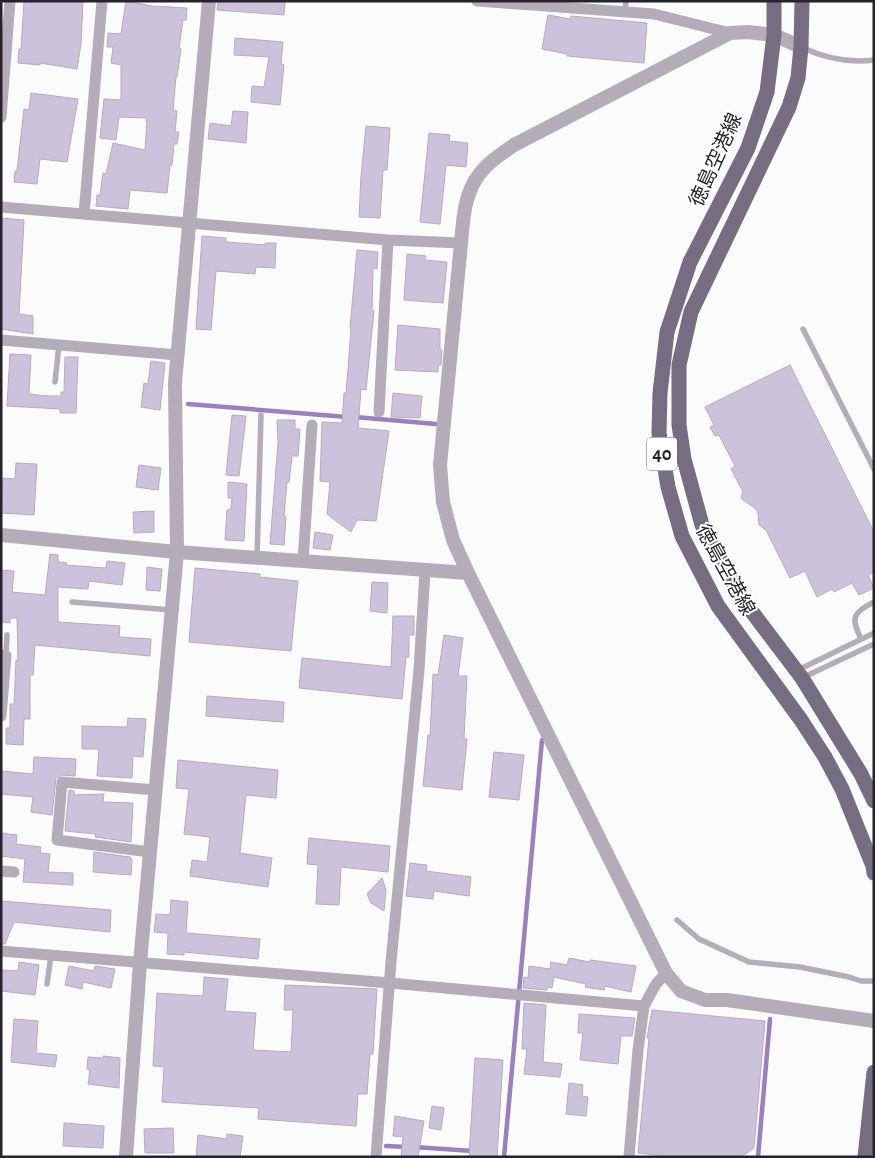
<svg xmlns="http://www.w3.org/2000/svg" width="875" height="1158" font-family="'Alegreya Sans','Noto Sans JP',sans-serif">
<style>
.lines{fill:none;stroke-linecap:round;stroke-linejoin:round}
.stream{stroke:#9c80be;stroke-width:4.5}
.building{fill:#cdc2dc;stroke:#b5abc4}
.service{stroke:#b2adb9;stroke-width:5.5}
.minor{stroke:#b2adb9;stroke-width:11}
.tertiary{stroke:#b2adb9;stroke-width:14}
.primary{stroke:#756d81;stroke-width:15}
.labels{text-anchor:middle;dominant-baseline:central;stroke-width:4;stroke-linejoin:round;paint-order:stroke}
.shield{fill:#fff;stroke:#68656b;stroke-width:1}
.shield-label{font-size:19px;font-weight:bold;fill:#27232c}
.street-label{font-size:20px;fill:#27232c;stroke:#fff}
</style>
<rect width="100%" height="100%" fill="#fbfbfb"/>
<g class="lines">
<path class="stream" d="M188 404 347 417
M355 417 436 424
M386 1146 406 1147
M414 1147 473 1151
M504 1157 542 740
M758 1157 770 1019"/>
</g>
<path class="building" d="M24 1H83L81 44 77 69 40 63V65L18 63 19 49H21Z
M126 1 152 6 187 8 186 20H183L179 48 181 49 177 77H176L173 110 177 111 175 132H179L177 144H174L172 165H170L167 193 130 190 128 209 96 206 97 195H100L103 173 106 174 113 143 145 150 147 121H146V118L119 117 116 140 100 138 104 99 121 100V65L111 63 113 47H107L108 33 121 34Z
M218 1H285L284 15 217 10Z
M548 15 570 19 571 16 647 23 644 63 567 56V54L542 49Z
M235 38 283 42 281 64 284 65 280 105 251 102 252 86 264 87 269 57 234 55Z
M31 93 78 99 67 162 40 159 37 184 14 182 15 171H17L24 109 29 110Z
M233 111 248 112 246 143 208 139 210 123 231 126Z
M366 126 390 128 387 170H383L380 218 359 217 361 176Z
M429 133 450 135 449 141 468 143 466 167 446 165 440 224 420 222Z
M1 218 24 220 19 314 33 316V334L1 329Z
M202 236 226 238V242L265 245V243H276L275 268 256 267 255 274 216 271 211 330 196 329Z
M357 250 378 252 377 269 373 268 372 310 374 311 366 390 361 389 358 428 389 431 376 521 357 520 351 532 327 514 330 482 320 481 322 422 342 423 344 393H346L348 369 351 329 350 328Z
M407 254 426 256 425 260 447 262 443 303 404 300Z
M398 325 440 329V349L442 350 441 365H438V372L395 370Z
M10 354 31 355 29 394 47 396H61V392H64L65 357H78L76 413H60V409L7 406Z
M151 361 165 363 160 410 141 407 144 383 148 384Z
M790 365 874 532V572L868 575 874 588 859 595 852 583 834 592 832 589 817 597 805 571 790 578 766 530 759 525 758 513 756 509 743 500 741 497 743 492 731 469 735 466 719 435 715 436 710 427 714 425 705 407Z
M393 393 422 396 420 418 391 417Z
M232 415 246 416 239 476 226 475Z
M277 420H295V429H300L298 456H292L289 482H287L284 516 286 517 284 545 270 544 278 443Z
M16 463 37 464 34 515 1 513 3 478 15 479Z
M139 465 161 468 158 490 136 487Z
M228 482 247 484 244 541 225 540 227 510 231 509 232 498H228Z
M154 511V532L134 533 133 512Z
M315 532 333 535 330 550 313 548Z
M50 554 58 555V562L67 563 66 565 106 568 107 561 125 563 122 585 89 581 88 589 58 587V622L120 626 119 637 151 639 150 656 35 645 33 675H30V719H24L23 745 6 744V728H10V704H14L16 660 18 661 17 618H10V623L1 622V570L14 571 12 592 45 595Z
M147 567 162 569 160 591 146 590Z
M195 568 260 574V577L298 581 291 651 189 642Z
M372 582 388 583 387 613 370 611Z
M393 616H414V635H409V657H406L402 699 299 688 302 658 391 667Z
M444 635 463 638 458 676H467L464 739H467L462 790 423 786 428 735 430 736 433 674 438 675Z
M207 696 284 702 283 722 206 716Z
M128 718 146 719 143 757 133 756 132 778 97 776 99 749H82V726L127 727Z
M494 752 524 755 519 800 489 797Z
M34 757 76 759 75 776 62 775 56 778 52 815 31 812 33 797 1 794V771L33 774Z
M178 760 278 770 276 798 246 795 240 853 272 858 268 887 190 876 192 860 207 862 210 837 184 834 189 789 176 788Z
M69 790 74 791V795L104 794 103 802 133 803 131 842 95 837 96 834 65 831Z
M1 833 17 835 16 844 41 847 40 853 50 854 48 872 73 873V885L23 882 25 859 1 856Z
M309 838 390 846 388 872 341 867 339 905 316 904 318 865 307 864Z
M94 852 130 857 132 859 131 875 93 872Z
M410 863 427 865 426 871 471 877 469 896 434 891 433 899 406 896Z
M382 878 386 890 384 911 371 903 367 894Z
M171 900 188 902 186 933 260 939 258 959 184 952V955L167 954 168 933 154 932 156 914 170 915Z
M1 901 111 910 110 932 14 922 5 944H1Z
M569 958 590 962V960L636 966 631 992 605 986 604 990 585 987 586 984 554 977 552 988 547 987V990L523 988 524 977 528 978 529 966 550 969 551 962 567 965Z
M19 962 39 965 35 995 1 991V970L18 971Z
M69 966 94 971 95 966 115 969 111 988 83 982 82 989 65 985Z
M204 977 228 979 225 1011 256 1013 253 1050 291 1052 293 1010H284L285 985 377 989 373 1054H370L367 1094H358L356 1126 258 1119 259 1108 162 1102 164 1067 153 1066 157 993 203 996Z
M524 1003 546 1005 543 1062 562 1064 560 1077 524 1074 527 1049H522Z
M652 1010 765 1021 754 1148 741 1157H672L638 1153 649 1038H647Z
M579 1014 635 1018 632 1036H621L618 1064 580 1060 583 1033H578Z
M14 1019 38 1021 36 1053 57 1055 55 1067 11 1062Z
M103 1056 120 1058 119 1088 88 1084 90 1070 87 1069 88 1057 103 1058Z
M475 1058 503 1060 497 1157H469Z
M569 1083 583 1085 582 1096 588 1097 586 1116 566 1114Z
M432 1106 444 1108 441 1130 429 1128Z
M395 1116 424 1121 418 1157H401L403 1137 393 1136Z
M64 1123 104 1126 103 1148 63 1146Z
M173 1128 174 1153H145L144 1129Z
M227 1134 243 1136 240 1157H196L198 1135 227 1139Z"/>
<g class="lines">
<path class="service" d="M625 12 626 1
M803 48C825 58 850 63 874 60
M803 329 874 469
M55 382 59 345
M257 558 261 415
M72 602 172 610
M861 639C851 618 852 613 874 602
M6 656 7 635
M798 670 874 633
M804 677 874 644
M677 920 699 939 749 962 800 967 849 977 861 981H874
M47 984 51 955"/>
<path class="minor" d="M477 1 654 14 730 33
M1 117 10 1
M1 207 388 240 461 243
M84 214 102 1
M1 340 178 355
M379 412 388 240
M303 561 312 425
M1 655 6 656 1 716
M150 852 57 840 62 782 155 790
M1 871 14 872
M1 951 390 983 644 1006
M376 1157 391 962 419 670 425 571
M629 1157 638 1050 644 1006 656 984 666 973"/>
<path class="tertiary" d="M801 47 774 35 748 32 730 33 514 145C500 155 485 164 476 179 464 197 463 222 461 243L440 465 443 502 453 540 468 573 666 973 681 991 705 1000H727L874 1021
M1 535 177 552 468 573
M126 1157 140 963 177 552 175 383 209 1"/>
<path class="primary" d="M774 1V35L767 92 748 148 690 262 667 332 660 393 659 433 668 487 682 536 718 606 801 720 825 757 842 789 873 866 874 873
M802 1 801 47 798 78 789 107 691 312 679 365V425L684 459 702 525 740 596 802 678 861 774 874 801
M865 1157 874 1072"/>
</g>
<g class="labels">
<rect class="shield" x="647" y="437.5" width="30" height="33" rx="4"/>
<g class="shield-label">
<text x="662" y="454">40</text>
</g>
<g class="street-label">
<text transform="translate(716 160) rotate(-66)">徳島空港線</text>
<text transform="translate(725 570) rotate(61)">徳島空港線</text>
</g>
</g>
<rect width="875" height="1158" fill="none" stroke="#27232c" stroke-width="5"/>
</svg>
